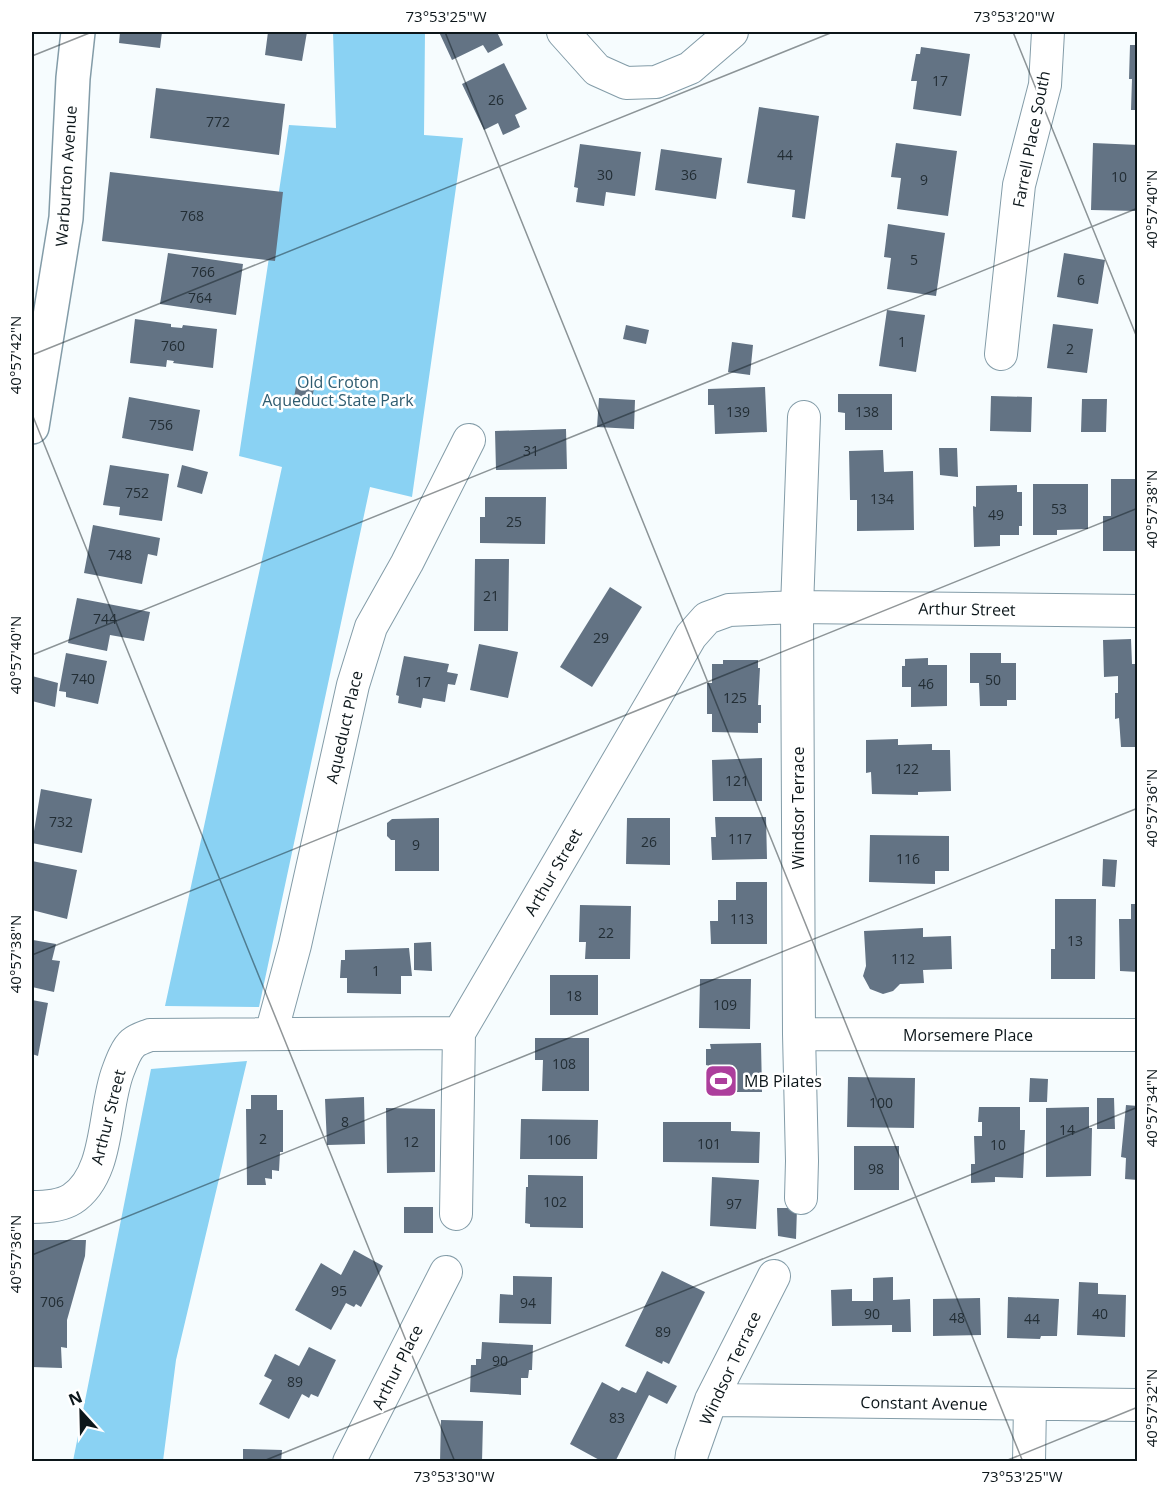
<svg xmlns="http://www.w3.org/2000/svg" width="1169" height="1493" font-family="'Open Sans',sans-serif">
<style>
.green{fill:#8ad2f3}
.building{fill:#637384}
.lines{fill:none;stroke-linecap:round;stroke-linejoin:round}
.minor-casing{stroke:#839ca8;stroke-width:34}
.tertiary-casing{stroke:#839ca8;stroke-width:36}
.minor{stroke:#fff;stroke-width:32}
.tertiary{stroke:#fff;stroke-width:33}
.ticks{fill:none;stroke:#0c161a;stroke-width:1.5;stroke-opacity:0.45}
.labels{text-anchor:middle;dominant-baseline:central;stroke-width:5;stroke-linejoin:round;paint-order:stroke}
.number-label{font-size:14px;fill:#222d34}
.street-label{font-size:16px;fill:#0c161a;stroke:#fff}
.park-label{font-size:16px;fill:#2f5c70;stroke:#fff}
.poi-label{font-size:16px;fill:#0c161a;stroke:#fff;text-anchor:start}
.neatline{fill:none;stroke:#0c161a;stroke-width:2}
.ticks-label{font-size:15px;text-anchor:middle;fill:#0c161a}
</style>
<rect width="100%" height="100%" fill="#f6fcfe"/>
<path class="green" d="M333 32H425L424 135 463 138 412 497 370 487 259 1007 165 1006 282 467 239 456 289 125 336 128Z
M247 1061 176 1360 163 1461H73L151 1069Z"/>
<path class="building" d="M120 32H162L160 48 119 43Z
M268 32H307L302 61 265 55Z
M439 32H497L503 45 488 53 483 45 452 60Z
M1130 45H1138V110H1131L1132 79H1129Z
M921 47 970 54 961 116 913 109 917 81H911L916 54H920Z
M504 63 527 109 515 115 520 127 503 135 498 123 484 130 462 84Z
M156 88 285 104 279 155 150 138Z
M759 107 819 116 805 219 792 217 795 190 747 183Z
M896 143 957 151 948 216 897 209 901 178 891 177Z
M1093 143 1138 145V211L1091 210Z
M580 144 641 152 635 196 606 192 604 206 576 202 578 188 574 187Z
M661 149 722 158 716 199 655 190Z
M110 172 283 192 275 261 102 241Z
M888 224 945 233 936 296 887 289 891 258 884 257Z
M168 253 243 264 236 315 160 304Z
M1064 253 1105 260 1098 304 1057 297Z
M887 310 925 315 916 372 879 366Z
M135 319 171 324V327L182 328 183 325 217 329 213 368 173 363 174 361 167 360 166 367 130 363Z
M1053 324 1093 329 1087 373 1047 368Z
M626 325 649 330 646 344 623 339Z
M732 342 753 345 750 375 728 372Z
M296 386 314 389 310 407 293 404Z
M765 387 767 432 715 434 714 405H708V389Z
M838 394H892V430H845V413L838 412Z
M991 396 1032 397 1031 432 990 431Z
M129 397 200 410 193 451 122 438Z
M599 398 635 400 634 429 597 427Z
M1082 399H1107L1106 432H1081Z
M566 429 567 469 496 470 495 431Z
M939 448H957L958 477 940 475Z
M883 450 884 472 913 471 914 530 857 531V500H850L849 451Z
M110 465 169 474 162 521 119 515 120 507 103 505Z
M182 465 208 472 202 494 177 487Z
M1111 479H1138V551H1103V516H1111Z
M1033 484H1088V529L1057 530V535H1033Z
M1017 485V492H1022V526H1019V535H1000V546L974 547 973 506 976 507V486Z
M485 497H546L545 544 480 543V517H485Z
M93 525 160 538 157 556 148 554 142 584 84 573Z
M475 559H509L508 631H474Z
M610 587 642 607 592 687 560 667Z
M77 598 150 612 144 641 110 635 107 651 68 643Z
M1131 639 1132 664H1138V747H1121L1119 718 1115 719V693H1118V676L1104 677 1103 640Z
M479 644 518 652 508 698 470 690Z
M66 653 107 661 98 704 66 697V692L59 691Z
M970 653H1001V663H1016V700H1007V706H980L979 683H970Z
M404 656 449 664 447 672 458 674 455 685 448 684 445 702 423 698 421 708 398 703 399 696 396 695Z
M928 658V665H947V706L911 707V687H902V666H905V659Z
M723 660H758V668H760L758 705H761V723H758V733L712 732V714H707V683H712V664H723Z
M32 676 58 683 55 707 32 701Z
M898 739V745L932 744V750H950L951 791 918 792V795L872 794 871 772 866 773V740Z
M762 758V801H713L712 760Z
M41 789 92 799 82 853 32 843Z
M715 817H766L767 859 712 860 711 837H716Z
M439 818V871H395V840H391L387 836V823L392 819Z
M627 818H670V865L626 864Z
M870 835 949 836V871H935V884L869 882Z
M1103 859 1117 860 1115 887 1102 886Z
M32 861 77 870 67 919 32 910Z
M736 882H767V944H711L710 921H718V900H736Z
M1055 899H1096L1095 979H1051V949H1055Z
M1131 904H1138V972L1120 971 1119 919H1131Z
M580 905 631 906 630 959H585L586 942H579Z
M923 928V937L951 936 952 969 923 970 924 983 900 984 893 991 883 994 870 989 863 976 866 966 864 931Z
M32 933 34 934 33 940 56 944 52 960 60 961 54 992 32 987Z
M431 942 432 971 414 970V943Z
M409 948 412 976H401V994L347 993V978H340L341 960H345V950Z
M550 975H598V1015H550Z
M700 979H751L750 1029 699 1028Z
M32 1000 48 1003 38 1056 32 1054Z
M535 1038H589V1091H542L543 1060H535Z
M761 1043 762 1092H710V1066L706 1065V1049H711L710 1044Z
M848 1077 915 1078 914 1128 847 1127Z
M1030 1078 1048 1079 1047 1102H1029Z
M251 1095H277V1110H283V1152H280L279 1171 272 1170V1179L265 1178 266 1185H247L246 1109H251Z
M364 1097 365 1144 327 1145 325 1099Z
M1097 1098H1114L1115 1129H1097Z
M1126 1105 1138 1106V1180L1125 1179 1126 1158 1121 1157Z
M979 1107H1020V1130H1025L1023 1178 995 1177V1182L971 1183V1164H975L974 1136H982V1122H978Z
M1089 1107V1128H1092L1091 1176 1046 1177V1108Z
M386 1108 435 1109V1172L387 1173Z
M521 1119 598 1120 597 1159H520Z
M663 1122H731V1131L760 1132 759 1163 663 1162Z
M854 1146H899V1190H854Z
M528 1175 583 1176V1228L530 1227V1224L525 1223 526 1187H528Z
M712 1177 759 1180 756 1229 710 1226Z
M404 1207H433V1233H404Z
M777 1208H797L796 1239 778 1236Z
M32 1240H86L85 1256 67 1320V1348L61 1347 62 1368 32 1367Z
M354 1250 383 1266 361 1307 356 1304 354 1307 346 1303 331 1330 295 1310 321 1263 341 1275Z
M662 1271 705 1292 669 1364 663 1361 662 1364 625 1346Z
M513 1276 552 1277 551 1324 499 1323 500 1294 513 1295Z
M893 1277V1300L910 1299 911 1332H892V1325L832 1326 831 1290 852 1289V1301H873V1278Z
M1079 1282 1098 1283V1294L1126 1295 1125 1337 1077 1335Z
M1008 1297 1059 1299 1057 1336H1041L1040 1339 1007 1338Z
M980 1298 981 1335 933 1336V1299Z
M482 1342 533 1345 532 1370H529L528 1378H521V1395L470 1392 471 1365H476V1359H481Z
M309 1347 336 1360 318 1397 311 1394 309 1398 302 1394 289 1419 259 1404 272 1380 264 1376 275 1354 299 1366Z
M647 1371 677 1386 667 1404 649 1395 615 1462H603L570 1444 602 1382 619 1391 622 1387 636 1393Z
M441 1420 483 1421 482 1462H440Z
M243 1449 282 1450 281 1462H243Z"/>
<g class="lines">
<g class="minor-casing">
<path id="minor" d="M563 32 597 70 626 83 656 82 690 68 732 32
M1001 354 1019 185 1045 85 1048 32
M271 1034 295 945 353 685 371 627 407 563 469 440
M799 1034 1138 1035
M801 1198 802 1161 799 1034 797 607 804 417
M32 1207C44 1207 61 1206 72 1199 110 1174 103 1110 118 1071 121 1063 126 1049 133 1043 138 1039 145 1037 150 1035L459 1033 691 636 707 618 729 610 797 607 1138 611
M456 1214 459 1033
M711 1400 1138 1405
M349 1462 446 1272
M691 1462 692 1454 711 1400 774 1276
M1029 1462 1030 1404"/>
</g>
<g class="tertiary-casing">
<path id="tertiary" d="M32 427 66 218 73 78 78 32"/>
</g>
<use href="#minor" class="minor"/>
<use href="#tertiary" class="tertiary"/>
</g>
<path class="ticks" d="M445 32 1023 1462M1013 32 1138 340M32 56 92 32M32 355 833 32M32 414 455 1462M32 655 1138 208M32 955 1138 508M32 1255 1138 808M261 1462 1138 1107M1003 1462 1138 1407"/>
<defs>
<g id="stadium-square" transform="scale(1.725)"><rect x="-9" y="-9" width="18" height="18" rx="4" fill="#ac3e9c" stroke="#fff"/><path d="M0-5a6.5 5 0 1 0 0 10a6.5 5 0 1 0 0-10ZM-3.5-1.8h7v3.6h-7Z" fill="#fff"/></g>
</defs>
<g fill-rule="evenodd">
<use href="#stadium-square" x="721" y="1081"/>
</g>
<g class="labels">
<g class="number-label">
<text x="940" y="80">17</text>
<text x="496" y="99">26</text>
<text x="218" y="121">772</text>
<text x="785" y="154">44</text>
<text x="605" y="174">30</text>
<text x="689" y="174">36</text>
<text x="1119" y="176">10</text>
<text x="924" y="179">9</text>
<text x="192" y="215">768</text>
<text x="914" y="259">5</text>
<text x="203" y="271">766</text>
<text x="1081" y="279">6</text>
<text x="200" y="297">764</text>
<text x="902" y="341">1</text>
<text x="173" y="345">760</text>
<text x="1070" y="348">2</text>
<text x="738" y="411">139</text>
<text x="867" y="411">138</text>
<text x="161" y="424">756</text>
<text x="531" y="450">31</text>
<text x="137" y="492">752</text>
<text x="882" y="498">134</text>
<text x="1059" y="508">53</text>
<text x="996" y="514">49</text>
<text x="514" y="521">25</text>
<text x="120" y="554">748</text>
<text x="491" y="595">21</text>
<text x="105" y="618">744</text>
<text x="601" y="637">29</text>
<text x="83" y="678">740</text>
<text x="993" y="679">50</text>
<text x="423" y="681">17</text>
<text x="926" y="683">46</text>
<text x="735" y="697">125</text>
<text x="907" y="768">122</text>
<text x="737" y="780">121</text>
<text x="61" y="821">732</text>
<text x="740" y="838">117</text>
<text x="649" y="841">26</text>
<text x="416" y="844">9</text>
<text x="908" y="858">116</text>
<text x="742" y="918">113</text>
<text x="606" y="932">22</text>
<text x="1075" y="940">13</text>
<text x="903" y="958">112</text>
<text x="376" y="970">1</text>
<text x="574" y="995">18</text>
<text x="725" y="1004">109</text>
<text x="564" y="1063">108</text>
<text x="881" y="1102">100</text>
<text x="345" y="1121">8</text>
<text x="1067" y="1129">14</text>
<text x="263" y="1138">2</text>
<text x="559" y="1139">106</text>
<text x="411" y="1141">12</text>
<text x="709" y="1143">101</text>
<text x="998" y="1144">10</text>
<text x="876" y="1168">98</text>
<text x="555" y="1201">102</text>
<text x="734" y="1203">97</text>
<text x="339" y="1290">95</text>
<text x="52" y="1301">706</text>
<text x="528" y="1302">94</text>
<text x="872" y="1313">90</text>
<text x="1100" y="1313">40</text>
<text x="957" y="1317">48</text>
<text x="1032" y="1318">44</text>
<text x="663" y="1331">89</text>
<text x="500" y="1360">90</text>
<text x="295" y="1381">89</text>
<text x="617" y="1417">83</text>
</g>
<g class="street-label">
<text transform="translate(1031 139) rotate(-79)">Farrell Place South</text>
<text transform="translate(66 176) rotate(-86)">Warburton Avenue</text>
<text transform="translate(967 609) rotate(1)">Arthur Street</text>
<text transform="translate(344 727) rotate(-77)">Aqueduct Place</text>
<text transform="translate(798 808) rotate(-90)">Windsor Terrace</text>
<text transform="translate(553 872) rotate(-60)">Arthur Street</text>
<text x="968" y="1035">Morsemere Place</text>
<text transform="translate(108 1117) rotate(-76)">Arthur Street</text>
<text transform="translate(397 1367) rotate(-63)">Arthur Place</text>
<text transform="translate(730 1368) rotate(-65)">Windsor Terrace</text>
<text transform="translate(924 1403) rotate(1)">Constant Avenue</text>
</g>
<g class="park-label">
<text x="338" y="382">Old Croton<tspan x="338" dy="18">Aqueduct State Park</tspan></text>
</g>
<g class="poi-label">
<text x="744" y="1081">MB Pilates</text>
</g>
</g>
<rect width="1169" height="1493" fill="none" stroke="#ffffff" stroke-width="66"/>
<g transform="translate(81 1412) rotate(338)" stroke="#ffffff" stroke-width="4.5" paint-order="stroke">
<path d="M0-4.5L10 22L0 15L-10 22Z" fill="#0c161a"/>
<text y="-9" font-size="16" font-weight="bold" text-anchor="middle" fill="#0c161a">N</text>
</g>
<rect x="33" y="33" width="1103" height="1427" class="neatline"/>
<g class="ticks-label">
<text x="446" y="22">73°53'25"W</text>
<text x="1014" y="22">73°53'20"W</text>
<text transform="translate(1152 209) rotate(-90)" y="5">40°57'40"N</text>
<text transform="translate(16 355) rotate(-90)" y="5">40°57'42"N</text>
<text transform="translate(1152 509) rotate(-90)" y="5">40°57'38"N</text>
<text transform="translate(16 655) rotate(-90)" y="5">40°57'40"N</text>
<text transform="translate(1152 808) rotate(-90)" y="5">40°57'36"N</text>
<text transform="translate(16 954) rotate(-90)" y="5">40°57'38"N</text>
<text transform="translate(1152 1108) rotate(-90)" y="5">40°57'34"N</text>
<text transform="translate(16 1254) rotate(-90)" y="5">40°57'36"N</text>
<text transform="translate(1152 1408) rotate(-90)" y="5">40°57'32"N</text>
<text x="454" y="1482">73°53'30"W</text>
<text x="1022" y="1482">73°53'25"W</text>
</g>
</svg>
